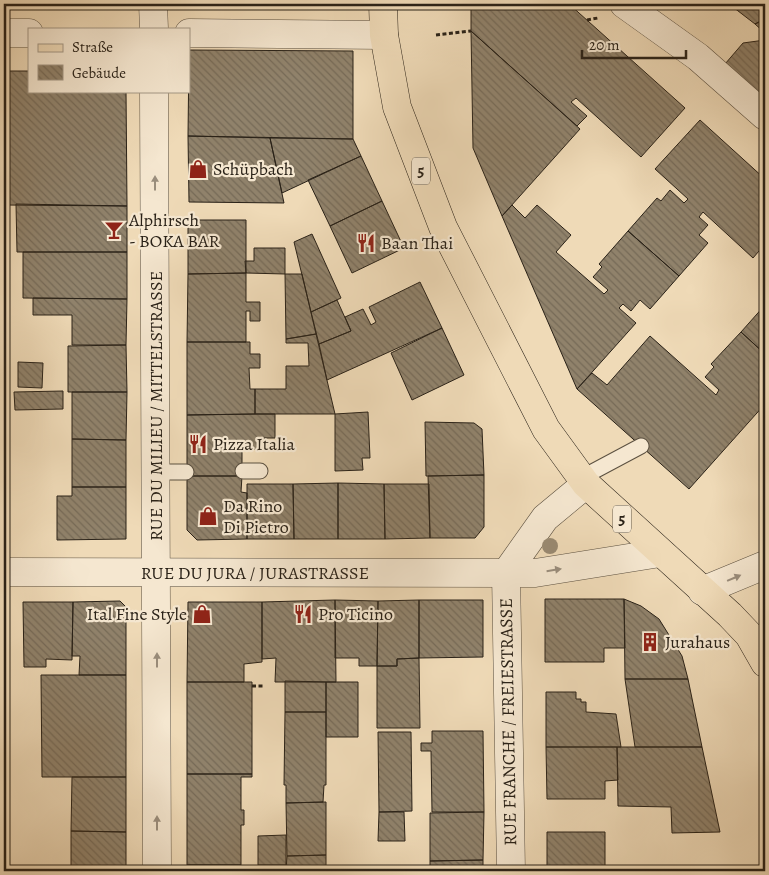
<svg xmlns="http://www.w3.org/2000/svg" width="769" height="875" font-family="Alegreya,serif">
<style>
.building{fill:url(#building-back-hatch);stroke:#2a2218}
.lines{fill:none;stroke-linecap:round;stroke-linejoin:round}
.service-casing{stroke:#5b5040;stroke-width:17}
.minor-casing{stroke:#5b5040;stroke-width:29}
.tertiary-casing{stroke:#5b5040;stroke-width:29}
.primary-casing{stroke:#2a2218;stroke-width:29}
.path{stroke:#2a2218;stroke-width:3;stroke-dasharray:4 2.5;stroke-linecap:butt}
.service{stroke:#f5e7d0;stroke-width:15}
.minor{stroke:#f5e7d0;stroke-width:28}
.tertiary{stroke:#f5e7d0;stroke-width:28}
.primary{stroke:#efdab7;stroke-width:28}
.tree{fill:#998a72}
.oneway{fill:#9a8e7d}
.labels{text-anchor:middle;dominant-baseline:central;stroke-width:4.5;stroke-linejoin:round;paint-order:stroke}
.shield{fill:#f5e7d0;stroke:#675d4f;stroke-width:1}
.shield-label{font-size:16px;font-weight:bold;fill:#2a2218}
.poi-label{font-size:18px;fill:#2a2218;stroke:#f5e7d0;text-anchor:start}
.street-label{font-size:18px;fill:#2a2218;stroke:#f5e7d0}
</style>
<defs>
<pattern id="building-back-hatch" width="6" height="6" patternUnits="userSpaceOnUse" patternTransform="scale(1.25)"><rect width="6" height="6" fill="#90826b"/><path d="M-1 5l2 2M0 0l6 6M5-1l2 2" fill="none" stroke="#766a57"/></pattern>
</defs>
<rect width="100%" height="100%" fill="#efdab7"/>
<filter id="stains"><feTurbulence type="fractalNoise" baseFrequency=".004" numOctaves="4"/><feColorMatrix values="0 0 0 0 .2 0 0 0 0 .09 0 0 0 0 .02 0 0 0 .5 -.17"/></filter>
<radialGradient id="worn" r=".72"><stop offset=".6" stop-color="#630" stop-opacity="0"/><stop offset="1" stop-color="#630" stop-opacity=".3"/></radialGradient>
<path class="building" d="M471 4H569L685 108 641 157 576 98 571 102 587 116 577 126 471 31Z
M729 4H765V19L755 24Z
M765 19V33L755 24Z
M471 31 580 129 502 216 473 148Z
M765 40V99L725 64 743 43Z
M189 50 353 51V139L188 136Z
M4 71H29V91H126L127 206 4 205Z
M700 120 765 179V244L753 258 703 212 699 217 708 225 699 235 708 243 679 276 628 231 657 198 661 201 670 190 684 203 688 199 655 169Z
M188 136 270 138 284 203 189 202Z
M270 138 353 139 361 156 282 193Z
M361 156 382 201 330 226 308 180Z
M382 201 404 248 352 273 330 226Z
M16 204 127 206V252H17Z
M512 205 525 218 537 205 571 235 556 252 604 294 608 290 593 277 602 267 599 264 628 231 679 276 650 309 640 300 631 311 623 304 619 308 636 323 577 389 502 216Z
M188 220H246V273L188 274Z
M312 234 341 298 311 312 294 242Z
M254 248H285V274L246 273 245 261H254Z
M23 252H127V299L23 298Z
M246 273V302H260V321H250V311H246V342H187L188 274Z
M285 274H302L316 334 286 339Z
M420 282 442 328 327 380 319 344 351 331 345 317 363 309 371 325 376 322 369 307Z
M33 298 127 299 126 345H72V315H33Z
M337 300 351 331 319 344 311 312Z
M765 305V354L741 332Z
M442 328 464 375 412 400 391 353Z
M741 332 765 354V404L689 489 577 389 592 373 607 385 650 336 716 395 719 390 705 377 714 367 711 364Z
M316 334 335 414H255V389H286V366H309L308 343H286V339Z
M187 342H250V354H260V368H249L250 389H255V414L187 415Z
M126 345 127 392H68V346Z
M18 362 43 363 42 388 18 387Z
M63 391V409L15 410 14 392Z
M72 392H127L126 440 72 439Z
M368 412 370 458H362L363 470 335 471V414Z
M255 414H275V438H264V449H242V476H187V415Z
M425 422 474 423 482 429 484 475 426 476Z
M72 439 126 440V487H72Z
M484 475V527L475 538H430L428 476Z
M187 476H242L241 492 247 493V539L197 540 187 530Z
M338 483V539H294L293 484Z
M338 483 384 484 385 539H338Z
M247 484H293L294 539H247Z
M384 484H429L430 538 385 539Z
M72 487H126V539L57 540V496H72Z
M545 599H624L625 648H604V662H545Z
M624 599 641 606 659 619 682 656 688 679H625Z
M335 600 336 682H275L276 658 262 659V602Z
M335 600 378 601 377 666H359V658H335Z
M419 600H483V657L419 658Z
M419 600V658L397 659V666H377L378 601Z
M120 601 126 607V675H79L80 656H72L73 602Z
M23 602H73L72 660 46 659V667H24Z
M188 602H262V662L244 664V682H187Z
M419 658 420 728H377V666H397V659Z
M41 675H126V777H42Z
M625 679H688L702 747H635Z
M285 681 326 682V712H285Z
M187 682H252V774H187Z
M326 682H358V737H326Z
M546 692H576V699H581V702H586V712L616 714 621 747H546Z
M285 712H326V785H324L323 802 286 803V785H284Z
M432 731H483L484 812H432L431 751H421V743H432Z
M378 732H411L412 811 379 812Z
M546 747H617L618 780 605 781V799H547Z
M617 747H702L720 832 672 833 671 807 618 806Z
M187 774H252V777H241V810H244V825H241V865H187Z
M72 777H126V832L71 831Z
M326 802V855L287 856 286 803Z
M379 812H404L405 841H378Z
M484 812 483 860 430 861V813Z
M71 831 126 832V871H71Z
M547 832H605V871H547Z
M286 835V865H258V836Z
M326 855V871H286L287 856Z
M483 860V871H430V861Z
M187 865H241V871H187Z"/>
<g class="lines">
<g class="service-casing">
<path id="service" d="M243 471H260
M156 472H186
M581 478 641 446"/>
</g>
<g class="minor-casing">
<path id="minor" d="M153 4 154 29
M624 4 698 57 765 116
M4 33H29
M189 33 384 35
M154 91 157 871
M506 573 511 871
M702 591 765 565"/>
</g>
<g class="tertiary-casing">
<path id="tertiary" d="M4 572 535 573 660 553
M506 573 545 518 586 484"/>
</g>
<g class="primary-casing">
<path id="primary" d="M383 4 384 35 397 107 443 227 546 429 586 484 730 615 749 635 765 663"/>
</g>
<path class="path" d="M587 20 598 18
M436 35 471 31
M252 686H263"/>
<use href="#service" class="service"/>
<use href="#minor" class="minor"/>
<use href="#tertiary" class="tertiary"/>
<use href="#primary" class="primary"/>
</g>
<circle class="tree" cx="550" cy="546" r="8"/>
<defs><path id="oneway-solid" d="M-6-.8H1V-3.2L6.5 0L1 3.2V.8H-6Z" transform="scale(1.25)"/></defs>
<g class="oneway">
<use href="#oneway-solid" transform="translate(155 183) rotate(-90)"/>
<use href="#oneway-solid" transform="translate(554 570) rotate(-9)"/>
<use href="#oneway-solid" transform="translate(734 578) rotate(-23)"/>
<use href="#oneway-solid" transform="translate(157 660) rotate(-90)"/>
<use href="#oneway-solid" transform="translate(157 823) rotate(-90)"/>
</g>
<defs>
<g id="shop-bare" transform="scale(1.5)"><path d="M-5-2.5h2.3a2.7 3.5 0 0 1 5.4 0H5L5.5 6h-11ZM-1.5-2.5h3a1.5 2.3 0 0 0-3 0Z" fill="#8f2418" stroke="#f5e7d0" stroke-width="2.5" paint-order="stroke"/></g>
<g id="bar-bare" transform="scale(1.5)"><path d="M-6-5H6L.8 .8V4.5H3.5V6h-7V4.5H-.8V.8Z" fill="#8f2418" stroke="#f5e7d0" stroke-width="2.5" paint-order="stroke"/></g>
<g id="restaurant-bare" transform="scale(1.5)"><path d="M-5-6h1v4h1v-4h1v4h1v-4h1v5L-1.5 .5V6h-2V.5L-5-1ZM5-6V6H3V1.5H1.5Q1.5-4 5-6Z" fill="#8f2418" stroke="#f5e7d0" stroke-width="2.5" paint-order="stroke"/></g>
<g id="building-bare" transform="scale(1.5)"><path d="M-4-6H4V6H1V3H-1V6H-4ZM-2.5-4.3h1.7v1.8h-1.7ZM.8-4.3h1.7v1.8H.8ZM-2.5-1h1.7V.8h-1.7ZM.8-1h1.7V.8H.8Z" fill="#8f2418" stroke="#f5e7d0" stroke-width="2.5" paint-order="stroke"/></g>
</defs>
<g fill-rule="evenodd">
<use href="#shop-bare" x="198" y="169"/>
<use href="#bar-bare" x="114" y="230"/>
<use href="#restaurant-bare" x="366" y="243"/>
<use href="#restaurant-bare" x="198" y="444"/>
<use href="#shop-bare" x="208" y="516"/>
<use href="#shop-bare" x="202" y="614"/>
<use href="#restaurant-bare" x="303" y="614"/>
<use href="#building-bare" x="650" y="642"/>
</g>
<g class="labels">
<g class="shield">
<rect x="412" y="157.5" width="18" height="27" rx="4"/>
<rect x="613" y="505.5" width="18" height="27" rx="4"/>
</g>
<g class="shield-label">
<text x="421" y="171">5</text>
<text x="622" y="519">5</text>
</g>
<g class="poi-label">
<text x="213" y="169">Schüpbach</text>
<text x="129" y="220">Alphirsch<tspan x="129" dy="21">- BOKA BAR</tspan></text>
<text x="381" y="243">Baan Thai</text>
<text x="213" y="444">Pizza Italia</text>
<text x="223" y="506">Da Rino<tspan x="223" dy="21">Di Pietro</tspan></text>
<text x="187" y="614" text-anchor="end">Ital Fine Style</text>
<text x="318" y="614">Pro Ticino</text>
<text x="665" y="642">Jurahaus</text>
</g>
<g class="street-label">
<text transform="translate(156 406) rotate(-90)">RUE DU MILIEU / MITTELSTRASSE</text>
<text x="255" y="573">RUE DU JURA / JURASTRASSE</text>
<text transform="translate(508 722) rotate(-91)">RUE FRANCHE / FREIESTRASSE</text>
</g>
</g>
<rect width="769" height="875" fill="none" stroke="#efdab7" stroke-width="20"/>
<rect x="5" y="5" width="759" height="865" fill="none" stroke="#2a2218" stroke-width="2.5"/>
<rect x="10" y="10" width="749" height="855" fill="none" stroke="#2a2218"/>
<rect x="28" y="28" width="162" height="65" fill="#f5e7d0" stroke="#a49886"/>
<rect x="38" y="44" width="25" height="8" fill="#efdab7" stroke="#a49886"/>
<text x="72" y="52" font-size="15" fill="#2a2218">Straße</text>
<rect x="38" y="65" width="25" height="15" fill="url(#building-back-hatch)" stroke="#a49886"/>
<text x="72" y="78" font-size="15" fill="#2a2218">Gebäude</text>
<path d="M582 50v8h104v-8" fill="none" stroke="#2a2218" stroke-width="2.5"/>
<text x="589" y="50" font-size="15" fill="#2a2218" stroke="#f5e7d0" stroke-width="4" paint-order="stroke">20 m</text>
<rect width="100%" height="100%" filter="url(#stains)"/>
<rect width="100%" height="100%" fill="url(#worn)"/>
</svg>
